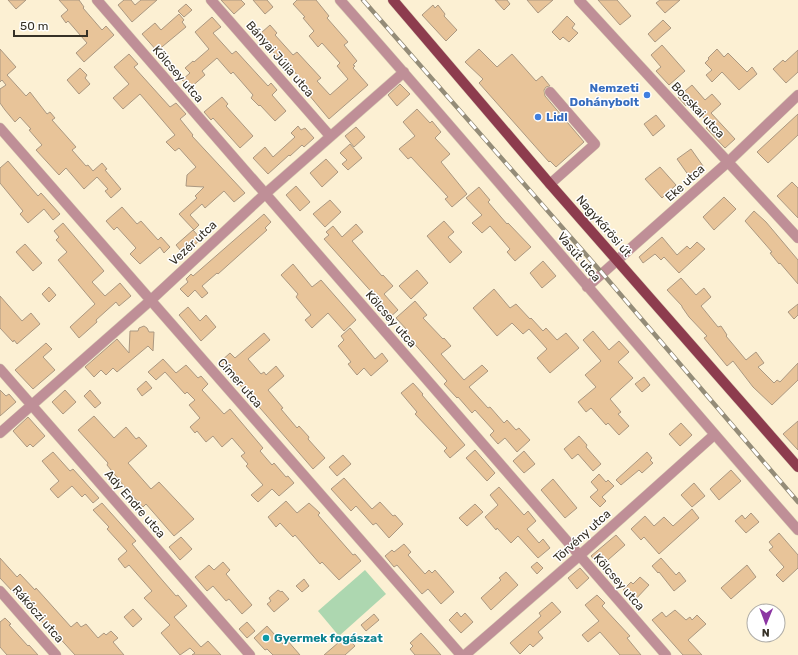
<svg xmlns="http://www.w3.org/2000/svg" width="798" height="655" font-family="Rubik,sans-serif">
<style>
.garden{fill:#add7b0}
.building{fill:#e8c499;stroke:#ab9881}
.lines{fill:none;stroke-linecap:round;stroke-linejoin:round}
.minor-casing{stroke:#d8ceb4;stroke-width:11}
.major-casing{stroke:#d8ceb4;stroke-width:11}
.minor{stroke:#bf8f97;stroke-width:10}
.major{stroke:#8d3c4e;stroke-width:10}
.rail-casing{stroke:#948c78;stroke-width:4.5}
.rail{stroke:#fff;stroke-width:3;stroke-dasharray:9;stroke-linecap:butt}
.shop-dot{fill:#3f7fe0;stroke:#fff;stroke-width:1.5}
.culture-dot{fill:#0f9aa8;stroke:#fff;stroke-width:1.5}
.labels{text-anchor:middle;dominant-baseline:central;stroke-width:3;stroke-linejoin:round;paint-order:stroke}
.street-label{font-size:12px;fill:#363126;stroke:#fff}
.shop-label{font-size:12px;font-weight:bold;fill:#366cbe;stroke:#fff;text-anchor:end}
.culture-label{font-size:12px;font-weight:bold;fill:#0d838f;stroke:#fff;text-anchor:start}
</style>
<rect width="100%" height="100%" fill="#fcf0d3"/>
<path class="garden" d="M365 570 386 594 339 636 318 611Z"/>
<path class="building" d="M8 0H26L16 9Z
M59 0H79L84 7 83 8 102 30 106 26 114 35 84 62 76 53 87 43 68 21 66 23 61 16 68 10Z
M124 0H131L135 5 141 0H157L132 22 118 5Z
M221 0H241L245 4 234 14Z
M253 0H267L273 7 265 14Z
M297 0H316L329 16 327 18 348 42 344 45 357 61 353 65 355 66 353 68 368 85 329 119 309 95 311 93 302 82H303L282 57 279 59 270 48 272 46 261 33 270 25 277 33 275 35 293 55 297 52 321 78 317 81 330 95 348 79 337 66 340 63 322 43 318 47 309 36 314 31 303 18 305 17 293 4Z
M495 0H507L510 4 504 10Z
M527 0H553L538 13Z
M598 0H617L631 16 620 25Z
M660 0H680L665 13 656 3Z
M186 4 192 10 184 17 178 11Z
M433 5 435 8 438 5 445 14 444 16 457 30 446 41 422 15Z
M179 14 184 20 182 22 186 27 157 51 142 34 155 23 161 30Z
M567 16 575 24 572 28 578 33 569 42 563 37 560 40 552 32Z
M212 17 221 27 213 33 232 54 236 51 268 86 271 83 277 90 272 95 286 111 275 121 260 105 259 106 251 98 253 95 233 72 231 74 217 58 202 71 205 75 190 88 182 80 190 73 185 68 193 61 194 62 209 49 195 32Z
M663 20 671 28 655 42 648 34Z
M662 45 685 71 669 85 656 71 661 67 651 55Z
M0 49 16 67 7 75 26 96 30 92 47 114 50 112 55 118 52 120 76 147 72 150 86 166 88 165 93 171 102 163 107 169 105 170 121 189 111 198 105 191 108 189 97 177 84 189 66 168 59 175 36 150 42 145 29 130 31 129 20 117 15 122 5 110 0 103V89L6 85 2 80 0 82Z
M479 49 497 67 512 54 536 81 542 76 550 86 546 87 544 90 545 96 584 142 556 167 550 161 549 162 479 83 483 79 465 62Z
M717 49 724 57 728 53 747 72 752 67 757 74 739 90 722 72 712 82 706 75 712 70 705 63 709 59 708 58Z
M798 50V72L786 83 773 69 783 60 785 62Z
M129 54 138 64 134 67 170 107 176 103 186 114 180 119 193 135 192 136 245 193 234 202 224 191 205 208 202 204 190 215 199 225 194 230 179 214 197 198 195 196 204 187 186 186 187 175 196 167 179 148 175 151 166 142 175 135 140 94 123 109 113 98 129 84 114 67Z
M80 68 87 75 85 78 90 84 79 94 67 80Z
M400 84 410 94 397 106 388 95Z
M692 85 705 100 712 94 721 104 711 113 735 139 725 148 706 128 710 125 690 102 686 106 678 97Z
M222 97 228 104 226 106 253 136 240 148 213 118 211 120 204 112Z
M417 109 430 123 432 121 441 132 435 138 450 154 441 162 467 194 452 207 445 199 448 197 411 157 408 159 399 149 415 136 403 122Z
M798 114V135L768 163 757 152Z
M656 115 665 126 653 136 644 124Z
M298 126 301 130 305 128 314 138 304 147 302 145 290 156 289 155 268 174 253 158 265 147 273 157 295 137 291 133Z
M356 127 365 137 354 147 345 136Z
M350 144 362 158 348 170 342 164 347 160 340 153Z
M691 149 703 166 689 176 677 159Z
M326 159 338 172 322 187 310 173Z
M8 161 38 196 41 193 60 214 53 220 44 209 28 223 20 214 23 211 0 183V168Z
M660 167 676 185 662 198 645 179Z
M792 182 798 188V218L777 196Z
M296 186 310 202 300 211 286 195Z
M479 187 490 200 488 202 507 224 508 223 531 247 515 261 507 252 510 249 490 226 482 233 472 223 482 215 466 198Z
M724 197 736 209 714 230 703 217Z
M330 200 341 212 325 227 313 214Z
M122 207 137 224 141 221 158 240 161 237 170 247 164 253 160 247 140 264 130 254 136 248 117 227 114 230 106 221Z
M754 211 766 222 798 260V284L780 263 779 264 770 253 772 252 745 221Z
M264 214 271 222 265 228 267 230 218 274 217 273 202 286 208 293 202 298 195 290 188 297 180 289 188 282 186 279 191 274 193 276Z
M444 221 454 232 448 237 462 252 450 263 427 236Z
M63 223 104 271 92 282 105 296 120 283 131 296 119 306 116 302 96 320 97 322 79 338 70 327 95 304 58 260 67 252 56 240 59 237 54 231Z
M356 224 363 232 352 241 382 276 383 275 393 286 384 294 398 310 389 318 382 310 385 307 324 239 329 235 326 232 333 226 342 237Z
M193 230 201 239 190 249 188 246 181 251 176 245Z
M662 237 677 255 687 246 690 249 697 242 705 249 679 273 664 257 661 260 655 254 643 263 639 257Z
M25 244 42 263 33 271 16 252Z
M543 261 556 276 542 288 530 273Z
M293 264 312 287 321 280 356 320 344 331 328 313 312 328 305 320 311 315 296 297 298 294 281 275Z
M417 270 428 283 411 299 399 286Z
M681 278 696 295 704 288 711 297 701 306 718 327 721 326 727 335 726 336 746 360 756 352 764 363 758 367 774 383 777 380 780 382 798 363V380L772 405 753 387 733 361 727 366 704 338 707 336 689 317 682 307V306L667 290Z
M49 287 56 295 49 302 42 294Z
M494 289 510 308 516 304 530 319 531 318 543 331 546 328 557 340 566 333 579 348 550 373 537 358 547 349 529 329 523 334 512 323 497 336 473 308Z
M0 296 22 321 31 313 40 324 17 344 14 340 13 342 0 328Z
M415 301 427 315 423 318 443 339 444 338 451 346 441 354 464 380 482 365 488 371 469 387 488 408 490 407 504 423 507 420 516 430 519 428 530 440 517 452 505 438 498 444 490 435 494 431 475 410 472 413 458 397 457 398 444 384 447 381 404 332 407 330 396 318Z
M798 304V315L794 319 788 312Z
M188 307 200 321 206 315 216 327 201 341 179 315Z
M144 326 147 328 149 332H154L153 351 148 346 117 372 113 368 106 375 101 370 94 377 85 367 117 339 129 353 130 331H138L139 328Z
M350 328 375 359 382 353 388 361 371 376 364 368 357 375 348 364 351 362 338 346 344 340 341 336Z
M593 331 609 350 619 341 629 352 618 362 633 378 610 399 621 412 618 414 629 426 619 435 608 423 606 425 591 408 586 412 578 402 596 387 585 375 601 361 583 340Z
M264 333 270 340 248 359 261 374 264 372 266 375 276 366 284 376 268 390 283 408 281 409 297 428 299 426 309 437 308 439 325 458 313 469 220 362 230 353 235 358Z
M46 343 52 349 43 357 55 370 33 389 15 370Z
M163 359 176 373 186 365 198 378 201 376 208 384 202 390 224 414 230 409 263 448 260 451 272 465 274 463 286 477 288 476 294 483 279 496 272 489 258 502 251 495 263 485 246 466 248 464 241 456 245 453 232 438 222 447 213 436 206 442 197 431 195 433 190 427 200 418 189 405 195 400 187 392 185 394 165 372 156 380 148 372Z
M644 377 650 385 642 392 635 384Z
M146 381 152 388 142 396 137 389Z
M413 383 423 394 422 395 465 445 450 458 444 451 447 448 415 414 417 412 401 393Z
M0 390 6 396 9 394 16 402 0 416Z
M65 390 76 402 63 414 52 402Z
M90 390 101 403 95 408 84 396Z
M94 416 114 438 126 427 136 439 139 437 147 446 128 463 151 489 159 482 194 519 174 536 146 504 143 507 128 491 107 465 108 463 78 430Z
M28 417 45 436 33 447 30 444 27 447 13 431Z
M798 421V450L783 434Z
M681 423 692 435 680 446 669 434Z
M579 436 587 445 586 447 601 464 593 471 578 454 572 459 564 449Z
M475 450 495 473 487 481 466 458Z
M524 451 535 464 524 473 513 461Z
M53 452 70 471 73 469 99 498 93 503 85 494 82 497 72 486 58 498 50 489 59 481 42 461Z
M647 452 652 458 650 460 653 463 642 473 639 470 621 485 616 480Z
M343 455 351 464 337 476 329 467Z
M731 470 741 481 719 500 710 489Z
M599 474 606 482 608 480 614 486 602 497 606 501 600 507 590 497 598 490 591 482Z
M344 478 372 509 380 502 393 516 395 515 403 524 389 538 376 523 373 525 356 506 351 511 331 489Z
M553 479 577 508 565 518 541 490Z
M694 483 705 496 692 507 681 495Z
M499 487 524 515 528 511 536 521 527 529 539 543 543 539 550 548 538 558 518 536 511 543 497 528 496 530 485 517 498 505 490 495Z
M286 501 297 513 309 503 320 513 318 515 353 555 355 554 361 561 339 580 322 562 320 564 295 535 293 537 280 523 276 527 268 517Z
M102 503 136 541 132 544 157 574 176 596 178 595 187 606 174 617 201 647 208 641 221 655H192L195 653 190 648 180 655 161 633 170 625 144 598 152 591 129 565 125 568 118 559 127 551 107 529 109 527 93 510Z
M475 504 483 512 467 526 459 518Z
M692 509 699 518 659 554 644 537 641 540 631 529 645 516 654 526 664 517 673 526Z
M751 513 759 522 746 533 735 521 742 515 745 519Z
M779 533 798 555V568L783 582 776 575 784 567 769 550 773 547 769 542Z
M616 535 625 545 600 567 591 556Z
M181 537 192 549 180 560 169 547Z
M404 544 411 552 408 555 425 574 429 570 432 573 435 570 454 592 441 604 428 589 422 594 397 565 394 567 385 556 392 550 394 552Z
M0 558 17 577 20 574 35 590 36 588 71 627 77 622 81 627 86 624 98 638 104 633 106 635 111 631 118 638 113 642 124 655H75L45 622 43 623 15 592 14 593 0 578Z
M661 558 676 575 679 572 686 581 674 591 659 572 658 573 652 566Z
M223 562 230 570 226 574 252 605 242 614 229 599 226 601 213 586 207 591 195 577 209 565 214 570Z
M537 562 543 568 537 574 531 567Z
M747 565 756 577 731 599 721 588Z
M580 568 589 578 577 589 568 578Z
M506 572 518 585 491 610 481 598 501 580 499 578Z
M640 577 649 585 634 601 623 590 631 582 633 584Z
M304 579 309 586 302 592 296 586Z
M278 590 281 592 282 591 289 599 274 612 267 604 271 601 269 598Z
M597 595 605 603 602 606 630 636 627 638 641 655H620L600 632 588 642 582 635 599 621 585 605Z
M552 602 561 612 538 632 543 638 533 647 530 644 520 654 510 643 541 616 539 613Z
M133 609 142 619 133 627 124 617Z
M675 610 686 620 690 617 692 620 697 615 706 624 688 640 702 655H683L652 620 662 612 666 617Z
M457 612 461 617 465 613 473 622 461 633 449 620Z
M374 614 379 620 366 631 361 625Z
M5 618 11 624 9 625 28 646 29 645 38 655H7L0 647V622Z
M247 622 255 631 247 638 239 629Z
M267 626 283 644 287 640 300 655H273L267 649 265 650 254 638Z
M421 633 434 647 441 655H415L410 649 413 646 410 643Z
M346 636 355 646 345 655H324Z"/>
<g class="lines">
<g class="minor-casing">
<path id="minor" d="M97 0 666 655
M211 0 330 136
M340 0C495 175 644 355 798 530
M579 0 798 238
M550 92 595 144 550 184
M0 128 461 655
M587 287 728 162 798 95
M0 369 250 655
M0 433 151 300 265 194 404 72
M0 591 56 655
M465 655 579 556 714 435"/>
</g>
<g class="major-casing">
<path id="major" d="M393 0 550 184 798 467"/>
</g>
<use href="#minor" class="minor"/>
<use href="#major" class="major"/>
<g class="rail-casing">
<path id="rail" d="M363 0 603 274 798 502"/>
</g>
<use href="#rail" class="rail"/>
</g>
<g class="shop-dot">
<circle cx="647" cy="95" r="4"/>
<circle cx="538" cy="117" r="4"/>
</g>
<circle class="culture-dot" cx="266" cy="638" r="4"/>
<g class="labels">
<g class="street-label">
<text transform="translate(280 59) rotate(49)">Bányai Júlia utca</text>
<text transform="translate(178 74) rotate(49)">Kölcsey utca</text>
<text transform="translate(698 110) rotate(47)">Bocskai utca</text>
<text transform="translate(685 183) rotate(-42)">Eke utca</text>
<text transform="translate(604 226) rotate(49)">Nagykőrösi út</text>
<text transform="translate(193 243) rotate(-43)">Vezér utca</text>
<text transform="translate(579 257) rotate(50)">Vasút utca</text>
<text transform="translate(391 319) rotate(49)">Kölcsey utca</text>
<text transform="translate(240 383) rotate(49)">Címer utca</text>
<text transform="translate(135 504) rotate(49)">Ady Endre utca</text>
<text transform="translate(582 536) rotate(-42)">Törvény utca</text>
<text transform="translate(619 582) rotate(49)">Kölcsey utca</text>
<text transform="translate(38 614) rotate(49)">Rákóczi utca</text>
</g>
<g class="shop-label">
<text x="639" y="88">Nemzeti<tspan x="639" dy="14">Dohánybolt</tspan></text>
<text x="546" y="117" text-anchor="start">Lidl</text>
</g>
<g class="culture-label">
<text x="274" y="638">Gyermek fogászat</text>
</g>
</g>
<g transform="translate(766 623) rotate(181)"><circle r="19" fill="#ffffff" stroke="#afada8"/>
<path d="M0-3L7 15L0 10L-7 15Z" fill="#8c36a3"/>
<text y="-6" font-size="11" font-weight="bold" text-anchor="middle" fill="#363126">N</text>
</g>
<path d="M14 30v6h73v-6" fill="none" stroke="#363126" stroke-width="2"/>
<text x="20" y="30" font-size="12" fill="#363126" stroke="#ffffff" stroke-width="3" paint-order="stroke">50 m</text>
</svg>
